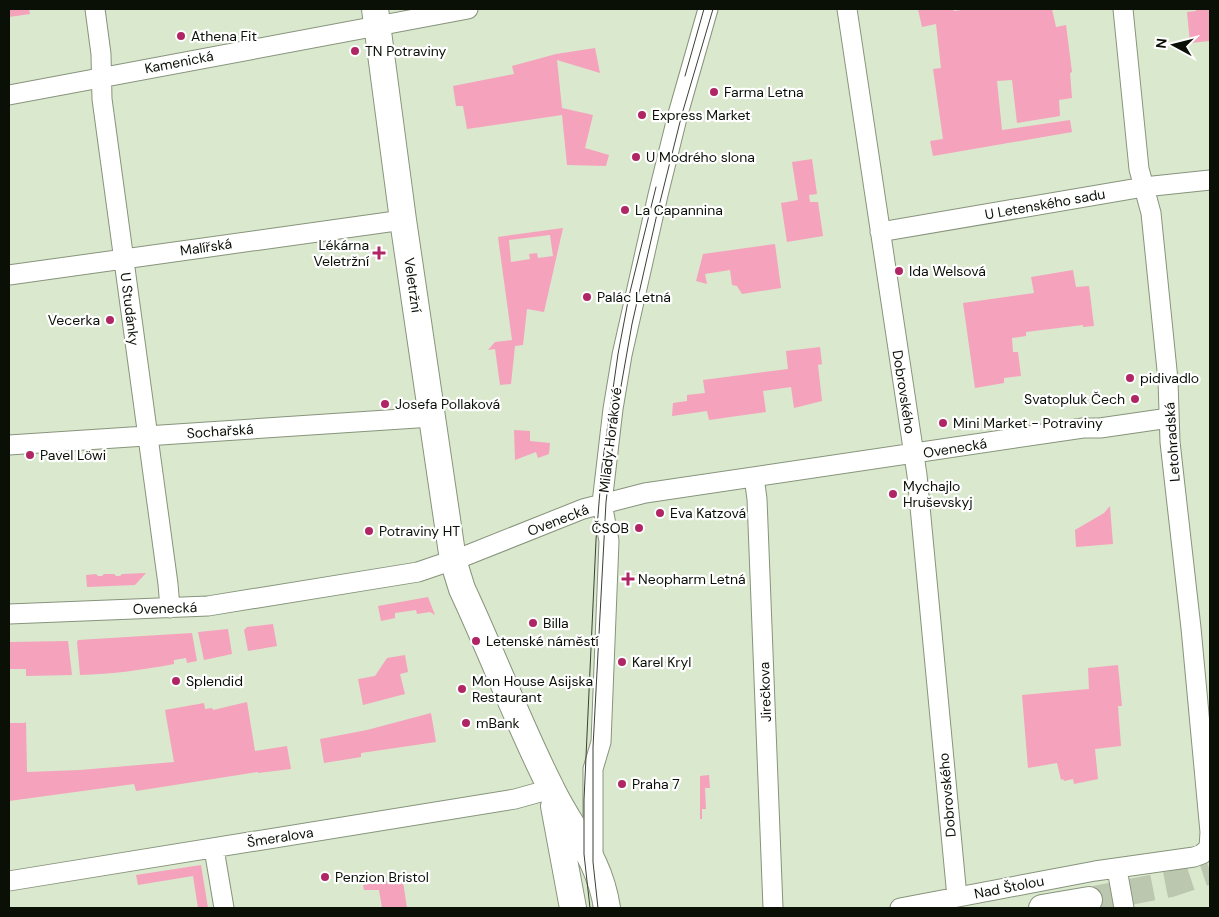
<svg xmlns="http://www.w3.org/2000/svg" width="1219" height="917" font-family="'DM Sans',sans-serif">
<style>
.green{fill:#f5a2bd;fill-rule:evenodd}
.lines{fill:none;stroke-linecap:round;stroke-linejoin:round}
.secondary-tunnel{stroke:#bbc8af;stroke-width:26;stroke-dasharray:26 13;stroke-linecap:butt}
.street-casing{stroke:#87947c;stroke-width:21}
.secondary-casing{stroke:#87947c;stroke-width:28}
.street{stroke:#fff;stroke-width:19}
.secondary{stroke:#fff;stroke-width:26}
.tram{stroke:#3a4134;stroke-width:1}
.poi-dot{fill:#b02564;stroke:#fff;stroke-width:2}
.labels{text-anchor:middle;dominant-baseline:central;stroke-width:4.5;stroke-linejoin:round;paint-order:stroke}
.poi-label{font-size:14px;fill:#0b1007;stroke:#fff;text-anchor:start}
.street-label{font-size:14px;fill:#0b1007;stroke:#fff}
</style>
<rect width="100%" height="100%" fill="#dae8cd"/>
<path class="green" d="M9 9H29L30 14 9 17Z
M918 9H953L954 11 968 9H1052L1056 27 1066 25 1072 72 1070 73 1072 98 1059 100 1060 116 1017 123 1012 80 997 81 1002 130 1070 120 1072 132 933 156 930 141 943 139 933 69 941 68 936 24 922 27Z
M1196 9H1210V41L1190 43 1187 12 1196 11Z
M595 48 600 73 557 60 562 108 593 115 585 148 609 155 606 166 567 165 562 115 467 129 463 106H456L453 86 514 74 512 66 556 54Z
M812 159 817 194 809 195 810 202H818L823 236 787 242 781 203 798 200 792 162Z
M563 228 544 312 527 309 523 345 515 346 511 384 500 385 495 349 488 350 495 342 512 340 498 237ZM550 235 553 256 538 258 537 253 529 254 530 259 511 262 509 240Z
M775 244 781 288 742 294 737 286 732 285 730 270 705 274 707 284 696 281 703 254Z
M1073 270 1076 287 1089 286 1094 326 1083 327V325L1026 332V336L1012 338 1013 352H1018L1021 376 1004 378V383L975 388 963 303 1034 293 1031 277Z
M820 347 822 364 818 365 822 401 794 408 791 387 763 391 766 412 709 420 707 411 672 416 673 403 687 401V395L705 393 703 380 788 369 786 351Z
M514 430 530 431V441L550 443 549 454 538 458 536 452 515 460Z
M1110 506 1113 544 1076 547 1075 530 1104 513Z
M146 573 135 585 87 587 86 575 96 574 98 576H102L104 574H114L116 576H120L122 574Z
M428 597 435 615 430 612 417 614 416 610 395 613V618L381 621 378 606Z
M273 624 277 646 248 651 244 630 247 627Z
M228 629 232 654 204 660 198 632Z
M192 633 197 661 187 663 186 658 174 660V664C143 670 112 674 80 675L77 642 78 640Z
M68 641 72 675 26 676V669H9V642Z
M405 655 408 672 400 674 405 694 363 705 358 679 375 676 387 658Z
M1118 665 1122 706H1118L1121 746 1095 749 1098 779 1074 784 1073 779 1064 781 1063 779 1061 780 1057 763 1028 768 1022 695 1089 689 1088 668Z
M247 702 255 751 287 746 291 769 258 773V772L136 791 134 784 9 801 10 723H24L26 722 27 772 80 770 174 762 165 710 204 703 205 709 212 708 213 710Z
M431 713 436 742 361 753V757L324 763 320 739 367 730Z
M709 775 710 788H705L706 809H702V819H700V776Z
M201 865 208 908H198L193 876 138 885 136 875Z
M402 875 407 908H382L379 890H364L363 885 394 880V876Z"/>
<g class="lines">
<path class="secondary-tunnel" d="M1089 900 1171 884 1210 871"/>
<g class="street-casing">
<path id="street" d="M95 9 101 54 102 99 168 584 170 608
M847 9 917 475 957 897
M1123 9 1139 169 1151 213 1168 380 1170 442 1191 628 1210 832 1209 848
M9 95 468 9
M880 232 1144 187 1210 180
M9 275 403 220
M9 445 432 417
M754 477 757 499 773 908
M9 614 208 606 418 572 465 556 583 509 645 493 1083 428H1100L1169 418
M214 849 224 908
M593 860V769L601 742 609 541 602 503 613 409 622 355 658 195 678 114 708 9
M1117 869 1124 908
M9 881 515 799 551 789
M900 908 1095 871 1194 857 1202 854 1210 847"/>
</g>
<g class="secondary-casing">
<path id="secondary" d="M375 9 403 220 453 560 462 589C493 655 518 723 551 788 572 832 599 856 607 908
M554 806 573 908
M1042 908 1089 900"/>
</g>
<use href="#street" class="street"/>
<use href="#secondary" class="secondary"/>
<path class="tram" d="M685 76 704 9
M590 908 584 854V800L596 540 602 466 618 354 629 296 656 187
M598 908 593 862V747L606 502 617 409 632 324 657 214 682 114 713 9"/>
</g>
<g class="poi-dot">
<circle cx="181" cy="36" r="5"/>
<circle cx="355" cy="51" r="5"/>
<circle cx="714" cy="92" r="5"/>
<circle cx="642" cy="115" r="5"/>
<circle cx="636" cy="157" r="5"/>
<circle cx="625" cy="210" r="5"/>
<path d="M376.5 245.5h5v5h5v5h-5v5h-5v-5h-5v-5h5z"/>
<circle cx="899" cy="271" r="5"/>
<circle cx="587" cy="297" r="5"/>
<circle cx="110" cy="320" r="5"/>
<circle cx="1130" cy="378" r="5"/>
<circle cx="1135" cy="399" r="5"/>
<circle cx="385" cy="404" r="5"/>
<circle cx="943" cy="423" r="5"/>
<circle cx="30" cy="455" r="5"/>
<circle cx="893" cy="494" r="5"/>
<circle cx="660" cy="513" r="5"/>
<circle cx="639" cy="528" r="5"/>
<circle cx="369" cy="531" r="5"/>
<path d="M625.5 571.5h5v5h5v5h-5v5h-5v-5h-5v-5h5z"/>
<circle cx="533" cy="623" r="5"/>
<circle cx="476" cy="641" r="5"/>
<circle cx="622" cy="662" r="5"/>
<circle cx="176" cy="681" r="5"/>
<circle cx="462" cy="689" r="5"/>
<circle cx="466" cy="723" r="5"/>
<circle cx="622" cy="784" r="5"/>
<circle cx="325" cy="877" r="5"/>
</g>
<g class="labels">
<g class="poi-label">
<text x="191" y="36">Athena Fit</text>
<text x="365" y="51">TN Potraviny</text>
<text x="724" y="92">Farma Letna</text>
<text x="652" y="115">Express Market</text>
<text x="646" y="157">U Modrého slona</text>
<text x="635" y="210">La Capannina</text>
<text x="369" y="245" text-anchor="end">Lékárna<tspan x="369" dy="16">Veletržní</tspan></text>
<text x="909" y="271">Ida Welsová</text>
<text x="597" y="297">Palác Letná</text>
<text x="100" y="320" text-anchor="end">Vecerka</text>
<text x="1140" y="378">pidivadlo</text>
<text x="1125" y="399" text-anchor="end">Svatopluk Čech</text>
<text x="395" y="404">Josefa Pollaková</text>
<text x="953" y="423">Mini Market - Potraviny</text>
<text x="40" y="455">Pavel Löwi</text>
<text x="903" y="486">Mychajlo<tspan x="903" dy="16">Hruševskyj</tspan></text>
<text x="670" y="513">Eva Katzová</text>
<text x="629" y="528" text-anchor="end">ČSOB</text>
<text x="379" y="531">Potraviny HT</text>
<text x="638" y="579">Neopharm Letná</text>
<text x="543" y="623">Billa</text>
<text x="486" y="641">Letenské náměstí</text>
<text x="632" y="662">Karel Kryl</text>
<text x="186" y="681">Splendid</text>
<text x="472" y="681">Mon House Asijska<tspan x="472" dy="16">Restaurant</tspan></text>
<text x="476" y="723">mBank</text>
<text x="632" y="784">Praha 7</text>
<text x="335" y="877">Penzion Bristol</text>
</g>
<g class="street-label">
<text transform="translate(179 62) rotate(-11)">Kamenická</text>
<text transform="translate(1045 204) rotate(-10)">U Letenského sadu</text>
<text transform="translate(206 247) rotate(-8)">Malířská</text>
<text transform="translate(413 285) rotate(82)">Veletržní</text>
<text transform="translate(130 309) rotate(83)">U Studánky</text>
<text transform="translate(904 392) rotate(81)">Dobrovského</text>
<text transform="translate(220 431) rotate(-4)">Sochařská</text>
<text transform="translate(610 440) rotate(-83)">Milady Horákové</text>
<text transform="translate(1172 442) rotate(-94)">Letohradská</text>
<text transform="translate(955 448) rotate(-9)">Ovenecká</text>
<text transform="translate(558 520) rotate(-21)">Ovenecká</text>
<text transform="translate(165 608) rotate(-2)">Ovenecká</text>
<text transform="translate(765 692) rotate(-92)">Jirečkova</text>
<text transform="translate(947 795) rotate(-95)">Dobrovského</text>
<text transform="translate(280 837) rotate(-9)">Šmeralova</text>
<text transform="translate(1009 887) rotate(-11)">Nad Štolou</text>
</g>
</g>
<rect width="1219" height="917" fill="none" stroke="#0b1007" stroke-width="20"/>
<g transform="translate(1174 45) rotate(277)" stroke="#ffffff" stroke-width="4" paint-order="stroke">
<path d="M0-4L9 19L0 12L-9 19Z" fill="#0b1007"/>
<text y="-8" font-size="14" font-weight="bold" text-anchor="middle" fill="#0b1007">N</text>
</g>
</svg>
